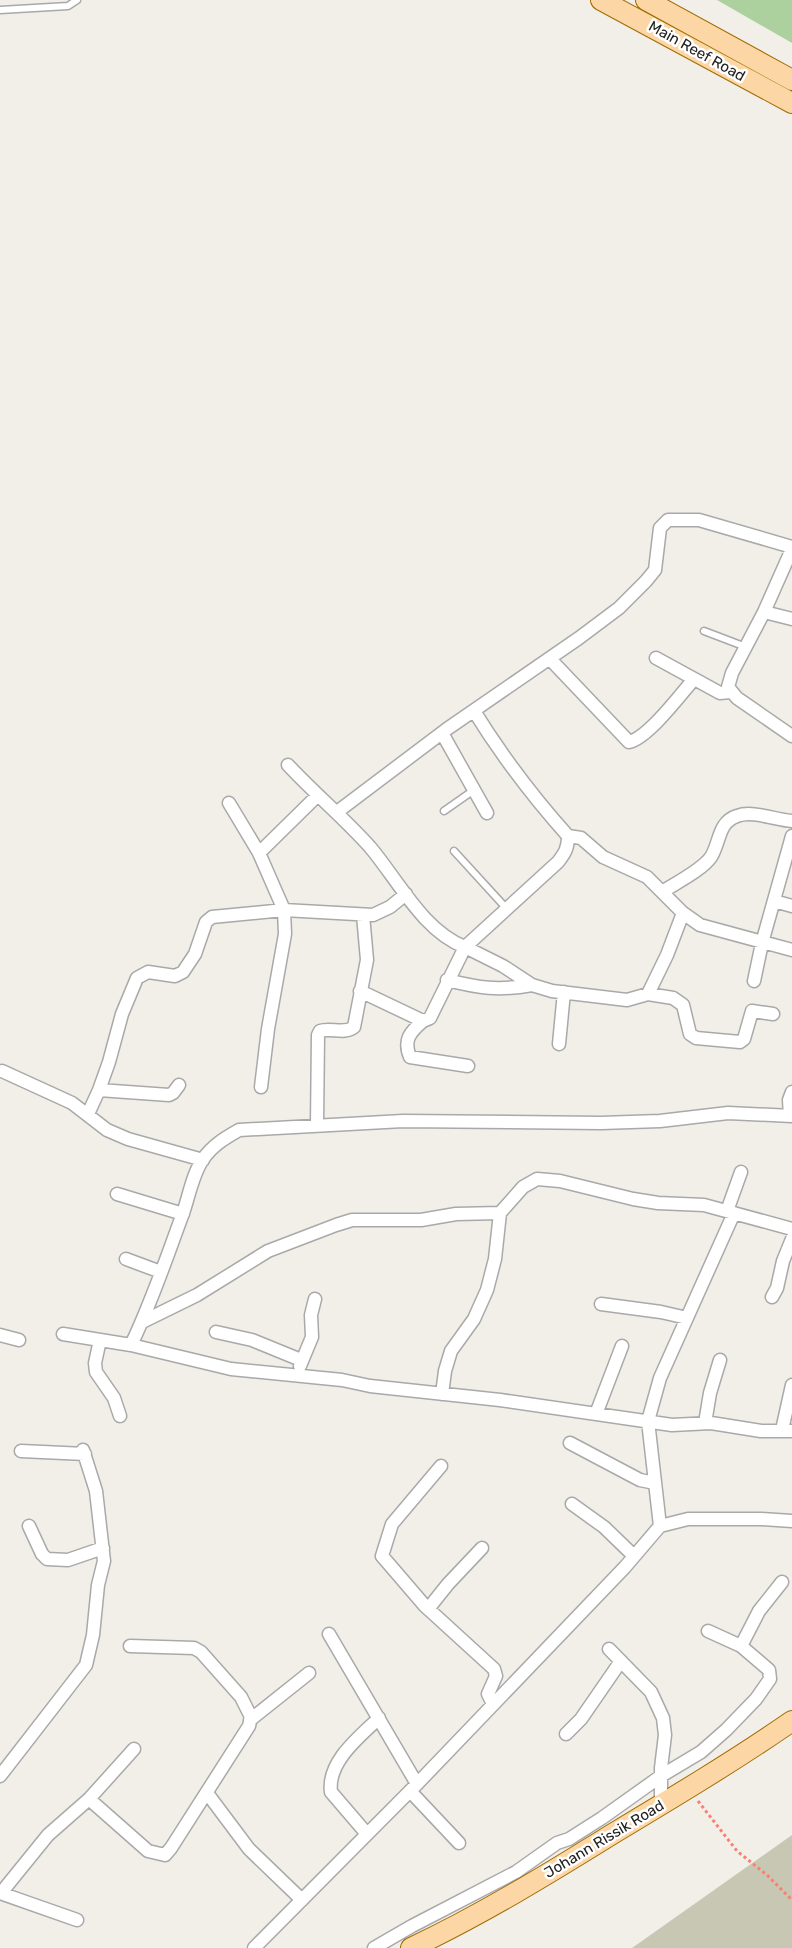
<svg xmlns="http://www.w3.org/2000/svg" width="792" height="1948" font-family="Rubik,sans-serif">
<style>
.construction{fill:#c7c7b4}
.forest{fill:#add19e}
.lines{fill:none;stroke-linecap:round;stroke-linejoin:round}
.lane-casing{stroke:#a9a9a9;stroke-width:9}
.street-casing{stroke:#a9a9a9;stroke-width:15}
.primary-casing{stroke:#a06b00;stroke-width:22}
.path{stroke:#fa8072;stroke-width:3;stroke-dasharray:3 3;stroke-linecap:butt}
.lane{stroke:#fff;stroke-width:6}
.street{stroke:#fff;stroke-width:12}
.primary{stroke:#fcd6a4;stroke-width:20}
.labels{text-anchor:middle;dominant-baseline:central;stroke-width:5;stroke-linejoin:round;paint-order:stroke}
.street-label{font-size:15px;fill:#222;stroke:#fff}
</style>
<rect width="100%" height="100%" fill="#f2efe9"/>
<path class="construction" d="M792 1835V1948H632Z"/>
<path class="forest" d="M717 0H792V43Z"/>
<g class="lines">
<g class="lane-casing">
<path id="lane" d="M0 10 68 6 77 0
M704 631 746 647
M444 811 474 790
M454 851 507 909"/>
</g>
<g class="street-casing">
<path id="street" d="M792 549 764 612 732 673 728 687 737 698 792 736
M764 612 792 619
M656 658 720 693 730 692
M550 659 629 742C648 738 681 694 694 679
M442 733 487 813
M288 765C314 793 344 818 370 847 398 880 423 931 465 947L558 862C565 853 568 848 568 836 533 797 502 756 474 711
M229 803 259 853 284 910 285 934 268 1029 261 1087
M337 812 447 729 579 638 619 608 646 581 655 570 660 528 668 520H699L792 547
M568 836 581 838 603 857 647 877 683 913 700 925 792 950
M259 853 317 796
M662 892C676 883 702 870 711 857 720 843 718 822 737 816 753 810 775 820 792 821
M774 901 792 906
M447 980C479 988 498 991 532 985
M754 981 762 943 792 836
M360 991 423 1021 430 1018 465 947 503 966 532 985 552 991 627 1000 648 994 673 998 683 1005 690 1034 696 1038 740 1042 744 1039 752 1011 773 1014
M648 994 667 955 683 913
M423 1021C410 1032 403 1040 410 1057L468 1066
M559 1044 564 992
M2 1071 72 1103 107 1130 128 1139 203 1160
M99 1090 109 1062 122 1014 137 978 148 972 175 976 183 972 195 954 206 922 212 917 284 910 373 915 390 907 406 894
M88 1114 99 1090 169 1095 173 1093 179 1085
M790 1116 789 1100 792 1092
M317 1125 318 1035 320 1031C331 1027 344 1035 354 1027L367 960 363 915
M117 1194 183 1214
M727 1211 741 1172
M126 1259 161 1272
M772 1297 777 1288 783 1261 792 1239
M601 1304 661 1312 687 1318
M142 1322 197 1295 268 1251 336 1225 352 1220H421L456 1214 500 1213
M216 1332 252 1340 301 1360
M63 1334 131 1345 231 1369 342 1380 370 1386 500 1400 672 1425 711 1423 761 1431H792
M0 1335 19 1340
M100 1340 95 1363 96 1372 114 1398 120 1416
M131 1345C151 1304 166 1259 182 1216 189 1197 192 1175 203 1159 213 1145 225 1138 239 1130L403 1121 601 1123 660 1121 728 1113 792 1116
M300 1366 312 1337 311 1315 315 1299
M442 1394 445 1371 451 1351 474 1319 487 1290 495 1259 500 1213 523 1187 537 1179 560 1181 633 1199 658 1203 704 1205 792 1229
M596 1414 622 1346
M705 1423 710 1393 720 1360
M782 1430 792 1385
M570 1443 640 1480 655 1483
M21 1451 85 1454
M441 1466 392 1524 382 1556 425 1606 494 1669 496 1676 488 1694 493 1704
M572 1504 604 1527 634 1556
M29 1526 42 1554 47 1559 68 1560 103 1548
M660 1526 688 1519H761L792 1521
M428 1609 448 1584 482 1548
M329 1634 417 1784
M741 1646 759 1611 782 1582
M609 1649 651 1692 663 1718 665 1735 661 1768V1804
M250 1720 309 1673
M566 1734 581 1719 621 1661
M0 1776 86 1665 93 1635 98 1585 104 1561 96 1491 83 1450
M410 1791 459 1843
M207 1793 249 1849 302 1900
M89 1799 148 1851 165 1855 171 1848 249 1726 251 1717 241 1697 201 1652 194 1648 130 1646
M367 1834 331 1792C327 1762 359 1737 379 1718
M0 1893 77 1920
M1 1893 48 1835 89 1799 134 1749
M254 1948 417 1784 625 1567 660 1526 648 1421 660 1378 734 1213
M374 1948 412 1926 516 1872 557 1843 569 1839 602 1818 661 1776 701 1752 726 1730 756 1699 770 1679 769 1670 741 1646 708 1631"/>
</g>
<g class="primary-casing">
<path id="primary" d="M601 0 792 103
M646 0 792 80
M411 1948C481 1915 548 1874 614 1833 674 1797 734 1761 792 1721"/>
</g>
<path class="path" d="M698 1801 737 1851 767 1875 792 1900"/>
<use href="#lane" class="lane"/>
<use href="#street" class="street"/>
<use href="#primary" class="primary"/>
</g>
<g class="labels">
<g class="street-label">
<text transform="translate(697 51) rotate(29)">Main Reef Road</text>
<text transform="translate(604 1839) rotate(-31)">Johann Rissik Road</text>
</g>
</g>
</svg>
